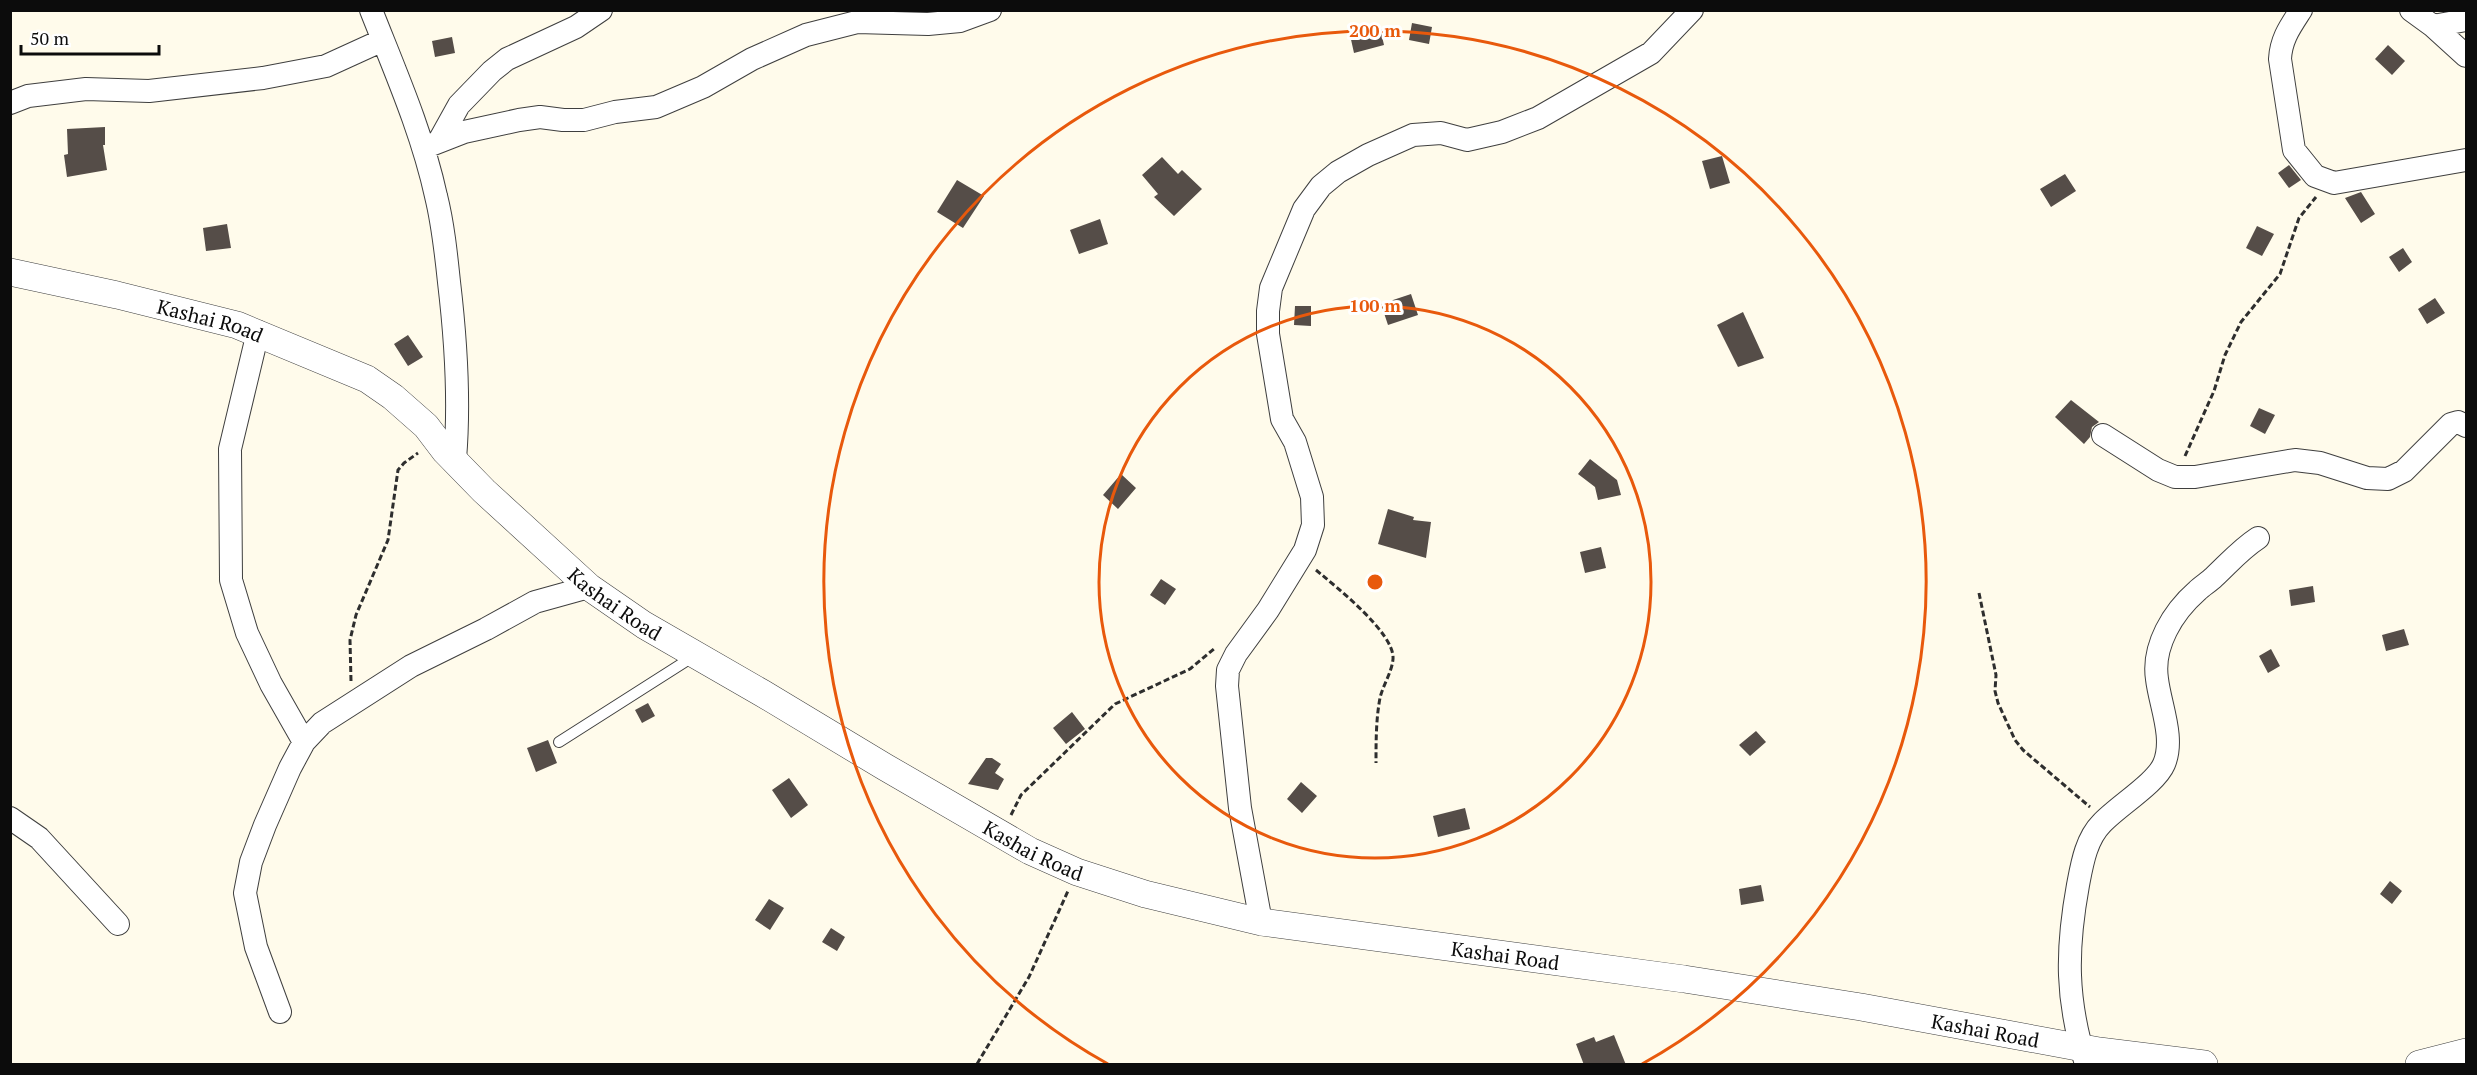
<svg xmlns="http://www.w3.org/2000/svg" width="2477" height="1075" font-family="'PT Serif',serif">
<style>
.building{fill:#554d48}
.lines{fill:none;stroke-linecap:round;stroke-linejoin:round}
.service-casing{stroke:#3f3f3f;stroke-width:12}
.minor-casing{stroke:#3f3f3f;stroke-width:24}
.tertiary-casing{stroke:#3f3f3f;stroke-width:28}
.path{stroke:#2e2e2e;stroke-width:3;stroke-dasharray:6 3;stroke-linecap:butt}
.service{stroke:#fff;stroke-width:10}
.minor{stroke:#fff;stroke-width:22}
.tertiary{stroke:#fff;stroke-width:27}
.ring{fill:none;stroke:#e8590c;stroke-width:3}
.labels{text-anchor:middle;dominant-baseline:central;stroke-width:6;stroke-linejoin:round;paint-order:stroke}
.street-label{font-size:20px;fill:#0c0c0c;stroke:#fff}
.centre{fill:#e8590c;stroke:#fff;stroke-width:3}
.ring-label{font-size:18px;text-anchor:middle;font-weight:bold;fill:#e8590c;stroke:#fff;stroke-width:6;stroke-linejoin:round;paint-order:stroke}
</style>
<rect width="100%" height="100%" fill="#fffbeb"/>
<path class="building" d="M1412 23 1432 27 1429 44 1409 40Z
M1380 28 1384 45 1354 53 1350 35Z
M452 37 455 53 435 57 432 41Z
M2388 45 2405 61 2392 75 2375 59Z
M105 127V145H103L107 170 67 177 64 155 68 154 67 129Z
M1722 156 1730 183 1710 189 1702 161Z
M1162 157 1178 174 1182 170 1202 189 1174 216 1154 197 1158 194 1142 175Z
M2289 165 2301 180 2289 188 2278 173Z
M2065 174 2076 191 2051 207 2040 189Z
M957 180 984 196 963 228 937 212Z
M2361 192 2375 214 2361 223 2345 198Z
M1100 219 1108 244 1079 254 1070 230Z
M227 224 231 248 206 251 203 228Z
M2257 226 2274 234 2262 256 2246 248Z
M2403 248 2412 262 2399 272 2389 257Z
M1411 294 1418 315 1388 325 1381 304Z
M2435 298 2445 313 2427 324 2418 309Z
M1295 306H1311V326L1294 325Z
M1743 312 1764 358 1738 367 1717 325Z
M408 335 423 357 408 366 394 344Z
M2071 400 2099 422 2092 427 2090 437 2084 444 2055 417Z
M2259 408 2275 415 2265 434 2250 426Z
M1590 459 1617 480 1621 495 1598 500 1595 487 1578 474Z
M1121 474 1136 488 1118 509 1103 495Z
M1388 509 1414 517 1413 520 1431 522 1426 558 1378 544Z
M1601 547 1606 568 1585 573 1580 552Z
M1161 579 1176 589 1165 605 1150 595Z
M2313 586 2315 602 2291 606 2289 590Z
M2404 629 2409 645 2386 651 2382 635Z
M2271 649 2280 666 2268 673 2259 656Z
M648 703 655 716 642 723 635 710Z
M1072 712 1085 729 1066 744 1053 728Z
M1756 731 1766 742 1750 756 1739 745Z
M548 740 557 763 536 772 527 748Z
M986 758H992L1001 764 995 773 1004 779 998 790 968 784Z
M789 778 808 805 791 818 772 790Z
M1301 782 1317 796 1302 813 1287 799Z
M1465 808 1470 829 1438 837 1433 816Z
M2390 881 2402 891 2392 904 2380 894Z
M1761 885 1764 901 1741 905 1739 889Z
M769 899 784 908 770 930 755 920Z
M831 928 845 937 837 951 822 942Z
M1614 1035 1626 1065H1584L1576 1044 1594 1037 1596 1042Z"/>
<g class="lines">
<g class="service-casing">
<path id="service" d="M559 742 694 656"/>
</g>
<g class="minor-casing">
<path id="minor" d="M371 10C395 71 422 132 436 196 443 224 446 253 449 282 456 341 460 400 455 459
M2301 10C2290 27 2281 39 2280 59L2294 150 2315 176 2334 183 2466 160
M2411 10 2433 26 2466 56
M2433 26 2466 20
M10 103 28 96 86 89 149 91 263 78 326 66 383 40
M439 141 459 105 492 71 507 59 576 27 601 10
M423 148 464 132 519 120 540 117 563 120H584L615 112 656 107 703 87 752 59 806 35 857 22 928 24 960 21 990 10
M258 332 230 449 231 580 247 633 271 684 304 742
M2103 435 2158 470 2175 477H2195L2295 460 2320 463 2367 478 2388 479 2404 471 2451 424 2458 422 2466 426
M10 818 39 838 118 924
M1261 922 1240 808 1227 686 1228 670 1236 654 1268 610 1305 550 1313 525 1312 497 1295 442 1282 419 1268 334V311L1271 288 1304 209 1321 186 1338 172 1368 155 1413 135 1441 133 1467 140 1502 132 1538 118 1651 53 1692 10
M280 1012 256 947 245 893 251 862 265 825 290 768 304 742 322 723 411 666 486 629 535 602 589 587
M2086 1064C2066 1000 2066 951 2078 885 2082 864 2086 839 2102 823 2118 806 2156 783 2164 764 2175 738 2160 705 2157 679 2152 646 2173 612 2197 591 2202 586 2209 582 2214 577 2229 563 2241 549 2258 538"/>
</g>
<g class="tertiary-casing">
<g id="tertiary">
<path id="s1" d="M10 272 117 295 237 325 367 379 393 397 426 426 445 451 484 491 589 587 644 625 762 693 885 767 1030 851 1077 872 1145 894 1261 922 1684 979 1861 1007 2099 1051 2204 1064"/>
<path d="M2419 1064 2466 1052"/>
</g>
</g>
<path class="path" d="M2185 456 2214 391 2225 355 2241 322 2280 274 2299 218 2316 197
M1316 570C1335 586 1395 633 1393 659 1392 672 1383 685 1380 698 1376 719 1376 741 1376 763
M1979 593 1996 675 1995 691 1998 703 2015 740 2023 750 2090 807
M351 681 350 640 356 615 388 540 398 470 404 463 418 453
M1011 815 1021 795 1115 704 1190 669 1215 648
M977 1064 1029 977 1068 891"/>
<use href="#service" class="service"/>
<use href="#minor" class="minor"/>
<use href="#tertiary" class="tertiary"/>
</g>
<g class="ring">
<circle cx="1375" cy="582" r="276"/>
<path d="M1108 1064A551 551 0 1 1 1642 1064"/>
</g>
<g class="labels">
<g class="street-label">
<text stroke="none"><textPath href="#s1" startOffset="206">Kashai Road</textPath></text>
<text stroke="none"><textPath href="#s1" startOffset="710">Kashai Road</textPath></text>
<text stroke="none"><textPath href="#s1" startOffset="1196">Kashai Road</textPath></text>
<text stroke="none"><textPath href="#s1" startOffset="1682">Kashai Road</textPath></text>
<text stroke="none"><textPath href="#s1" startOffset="2168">Kashai Road</textPath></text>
</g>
</g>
<circle cx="1375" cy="582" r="9" class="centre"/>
<g class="ring-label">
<text x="1375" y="37">200 m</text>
<text x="1375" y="312">100 m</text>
</g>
<rect width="2477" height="1075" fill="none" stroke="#0c0c0c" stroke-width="24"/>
<path d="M21 45v9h138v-9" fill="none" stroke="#0c0c0c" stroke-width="3"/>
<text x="30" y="45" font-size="18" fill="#0c0c0c" stroke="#ffffff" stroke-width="4.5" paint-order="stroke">50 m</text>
</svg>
